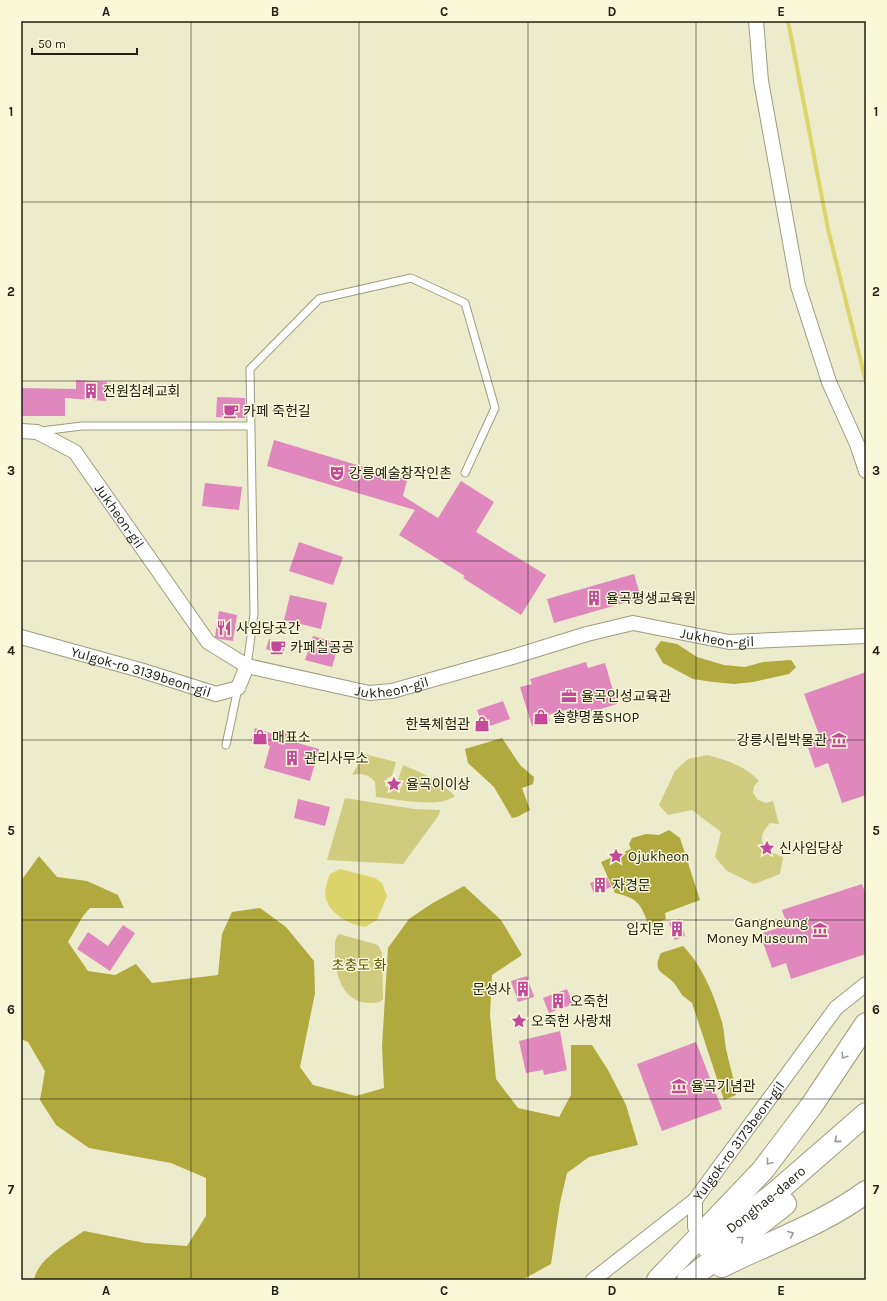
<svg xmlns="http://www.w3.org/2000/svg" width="887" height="1301" font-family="Karla,'Noto Sans KR',sans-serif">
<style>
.green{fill:#cfcb7f}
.forest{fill:#b0a93e}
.water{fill:#dbd46b}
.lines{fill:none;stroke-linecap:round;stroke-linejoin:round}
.stream{stroke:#dbd46b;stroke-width:4}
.building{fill:#e087be}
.lane-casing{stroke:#9e9d7f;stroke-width:9}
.street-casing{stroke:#9e9d7f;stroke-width:16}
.primary-casing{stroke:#9e9d7f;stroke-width:24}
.lane{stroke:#fff;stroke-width:7}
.street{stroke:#fff;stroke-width:14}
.primary{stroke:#fff;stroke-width:22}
.oneway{stroke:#9b9b96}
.grid{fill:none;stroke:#212015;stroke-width:1;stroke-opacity:0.55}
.labels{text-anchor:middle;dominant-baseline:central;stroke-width:3;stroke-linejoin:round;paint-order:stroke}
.poi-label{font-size:14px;fill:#212015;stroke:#f9f8d8;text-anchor:start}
.street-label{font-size:14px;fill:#212015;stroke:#f9f8d8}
.park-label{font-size:14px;fill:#5b5600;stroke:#f9f8d8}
.neatline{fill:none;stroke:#212015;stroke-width:1.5}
.grid-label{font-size:13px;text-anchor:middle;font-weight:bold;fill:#212015}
</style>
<rect width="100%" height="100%" fill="#ecebcb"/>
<path class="green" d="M364 754 396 762 392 776 387 778 385 785 392 791 400 789 403 784 398 780 403 765C422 773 440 781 455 796 438 809 397 799 376 797L375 782C368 774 362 773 352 775Z
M707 755C727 760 745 766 759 781L754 786 753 793 758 800 766 803 773 801 779 824 770 823C753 841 765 850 783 857L780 874 754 884 727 871 715 857 721 832 692 810 668 815 659 805 675 771 688 759Z
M345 798 414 809 440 810 439 815 403 864 327 860Z
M339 934 378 945 382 953 383 999 380 1002C346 1009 335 980 335 952 335 946 334 939 339 934Z"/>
<path class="forest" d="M661 641 677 644 697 657 724 665 745 667 763 662 791 660 796 667 789 674 753 682 734 684 713 682 693 679 663 663 655 649Z
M502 738 520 765 534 777 533 784 522 788 530 810 517 817 512 818 494 787 468 763 465 749Z
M669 830 680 838 700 900 665 913 666 919 649 926C641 904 638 898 615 893L601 862 631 849 629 844 632 838 646 834 659 835Z
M39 856 57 877 87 881 118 895 124 908H90L83 916 68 942 88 971 115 975 136 964 152 983 218 975 222 934 232 912 260 908 286 927 314 961 315 993 300 1067 313 1085 356 1096 384 1088 382 1046 388 948 409 919 431 904 464 886 501 920 522 955 492 975 490 1015 496 1079 518 1108 559 1117 571 1095V1045H592L608 1070 626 1105 638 1145 589 1157 567 1173 560 1203 551 1264 522 1280H34C37 1260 68 1242 84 1231L145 1243 187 1246 206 1216V1178L171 1163 89 1148 56 1125 40 1100 45 1071 28 1042 21 1039V881Z
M683 946C701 964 714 994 721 1019 725 1030 724 1042 727 1053 730 1068 735 1080 736 1095L724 1100 692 1003C689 1000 685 998 682 995 679 991 677 986 673 982 662 971 652 972 661 953Z"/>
<path class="water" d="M340 869 375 878 382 883 387 896 377 920 365 927C350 925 331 915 326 899 324 890 327 882 330 874Z"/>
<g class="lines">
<path class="stream" d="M788 21 828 229 866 382"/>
</g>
<path class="building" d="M76 380 107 382 106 401 65 398V416H21V388L76 389Z
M217 397 245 398V418L216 417Z
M274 440 407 480 403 496 438 518 461 481 494 502 476 532 546 575 521 615 463 578 465 576 399 535 415 510 267 466Z
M205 483 242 487 239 510 202 506Z
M299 542 343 557 333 585 289 571Z
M634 574 641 598 554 623 547 599Z
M290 595 327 603 321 629 284 620Z
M219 611 237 615 233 641 220 639 215 637Z
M313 636 339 643 332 667 305 660Z
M269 639 286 645 282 655 266 649Z
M586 662 588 668 605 663 617 704 587 713 588 716 573 721 569 709 548 715 550 721 532 726 520 687 532 684 530 679Z
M866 672V795L842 803 828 763 815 768 806 742 820 737 804 694Z
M503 701 510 719 484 728 477 710Z
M255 728 273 734 274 730 296 735 294 742 319 749 310 781 264 768 270 746 251 741Z
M298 799 330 807 325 826 294 818Z
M607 877 611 887 594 894 590 883Z
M862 884 866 895V954L791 979 786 963 772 968 760 934 787 925 782 910Z
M680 919 685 936 675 940 669 923Z
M123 925 135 933 110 971 77 949 88 932 108 946Z
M527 976 534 997 518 1002 511 981Z
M567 989 573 1004 549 1013 543 998Z
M560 1031 567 1070 544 1075 543 1070 526 1073 519 1041Z
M696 1042 722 1109 662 1131 637 1064Z"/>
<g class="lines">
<g class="lane-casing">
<path id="lane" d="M41 431 82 426H251
M247 666 254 614 250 369 319 299 411 278 465 303 495 408 465 473
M226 745 238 688"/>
</g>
<g class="street-casing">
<g id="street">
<path d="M756 21 761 81 798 286 829 382 857 444 866 471"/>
<path id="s1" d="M21 431 37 432 75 452 208 642 247 666 369 693 392 691 509 658 587 634 633 623 729 642 866 636"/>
<path id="s2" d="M21 637 140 670 216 694 238 688 247 666"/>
<path d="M695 1227V1200"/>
<path id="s3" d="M593 1280 695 1200 836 1008 866 984"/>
</g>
</g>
<g class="primary-casing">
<g id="primary">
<path id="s4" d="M707 1246 774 1194 866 1114"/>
<path d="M722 1266C770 1242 823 1224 866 1192"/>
<path d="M658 1280 762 1171 812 1105 866 1024"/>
<path d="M688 1280 785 1204"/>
</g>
</g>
<use href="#lane" class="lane"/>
<use href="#street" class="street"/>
<use href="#primary" class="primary"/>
</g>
<defs><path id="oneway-chevron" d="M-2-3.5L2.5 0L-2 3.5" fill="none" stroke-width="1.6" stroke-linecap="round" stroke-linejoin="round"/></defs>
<g class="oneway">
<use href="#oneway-chevron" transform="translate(844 1056) rotate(124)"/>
<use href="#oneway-chevron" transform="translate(837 1140) rotate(139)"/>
<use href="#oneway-chevron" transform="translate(769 1162) rotate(128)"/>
<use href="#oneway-chevron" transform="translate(791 1234) rotate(-23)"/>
<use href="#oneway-chevron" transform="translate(741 1239) rotate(-38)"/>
</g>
<path class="grid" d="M191 21V1280M359 21V1280M528 21V1280M696 21V1280M21 202H866M21 381H866M21 561H866M21 740H866M21 920H866M21 1099H866"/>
<defs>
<g id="building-bare" transform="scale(1.2)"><path d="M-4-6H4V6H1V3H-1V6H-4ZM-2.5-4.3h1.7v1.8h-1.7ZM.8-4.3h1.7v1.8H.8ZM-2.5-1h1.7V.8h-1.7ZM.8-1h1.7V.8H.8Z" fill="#c4499b" stroke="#f9f8d8" stroke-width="2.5" paint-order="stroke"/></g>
<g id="cafe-bare" transform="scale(1.2)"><path d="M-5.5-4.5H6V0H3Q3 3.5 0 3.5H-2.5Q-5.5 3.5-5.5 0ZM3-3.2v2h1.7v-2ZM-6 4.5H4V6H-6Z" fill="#c4499b" stroke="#f9f8d8" stroke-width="2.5" paint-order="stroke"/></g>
<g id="theatre-bare" transform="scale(1.2)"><path d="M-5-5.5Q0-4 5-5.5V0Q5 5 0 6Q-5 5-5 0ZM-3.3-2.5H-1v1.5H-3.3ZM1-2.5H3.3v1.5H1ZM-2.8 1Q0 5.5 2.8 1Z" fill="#c4499b" stroke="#f9f8d8" stroke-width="2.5" paint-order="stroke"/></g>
<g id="restaurant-bare" transform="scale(1.2)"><path d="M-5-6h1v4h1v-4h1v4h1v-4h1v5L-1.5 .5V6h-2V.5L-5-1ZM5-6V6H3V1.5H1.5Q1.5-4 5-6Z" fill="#c4499b" stroke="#f9f8d8" stroke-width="2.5" paint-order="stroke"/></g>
<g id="office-bare" transform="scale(1.2)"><path d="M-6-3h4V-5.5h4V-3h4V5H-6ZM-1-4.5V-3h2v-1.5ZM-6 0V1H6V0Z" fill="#c4499b" stroke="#f9f8d8" stroke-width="2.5" paint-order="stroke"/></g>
<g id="shop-bare" transform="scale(1.2)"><path d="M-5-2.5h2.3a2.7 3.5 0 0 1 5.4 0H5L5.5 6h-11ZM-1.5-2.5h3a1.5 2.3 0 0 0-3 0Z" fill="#c4499b" stroke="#f9f8d8" stroke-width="2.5" paint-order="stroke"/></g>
<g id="museum-bare" transform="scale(1.2)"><path d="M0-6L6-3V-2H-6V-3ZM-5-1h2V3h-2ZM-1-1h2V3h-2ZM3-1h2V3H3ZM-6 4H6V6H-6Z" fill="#c4499b" stroke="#f9f8d8" stroke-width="2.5" paint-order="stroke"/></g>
<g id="sight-bare" transform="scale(1.2)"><path d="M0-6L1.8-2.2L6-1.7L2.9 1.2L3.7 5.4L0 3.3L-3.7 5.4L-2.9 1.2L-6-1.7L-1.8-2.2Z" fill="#c4499b" stroke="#f9f8d8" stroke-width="2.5" paint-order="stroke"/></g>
</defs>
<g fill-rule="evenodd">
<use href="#building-bare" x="91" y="391"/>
<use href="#cafe-bare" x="231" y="411"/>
<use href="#theatre-bare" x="337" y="473"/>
<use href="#building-bare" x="594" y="598"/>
<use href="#restaurant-bare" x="224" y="628"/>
<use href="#cafe-bare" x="278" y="647"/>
<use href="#office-bare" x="569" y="696"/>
<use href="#shop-bare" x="541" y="717"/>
<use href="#shop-bare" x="482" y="724"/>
<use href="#shop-bare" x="260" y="737"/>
<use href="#museum-bare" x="839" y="740"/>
<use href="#building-bare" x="292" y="758"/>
<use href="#sight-bare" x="394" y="784"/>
<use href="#sight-bare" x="767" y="848"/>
<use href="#sight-bare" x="616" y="856"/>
<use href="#building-bare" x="600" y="885"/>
<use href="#building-bare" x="677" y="929"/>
<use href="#museum-bare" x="820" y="930"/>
<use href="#building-bare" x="523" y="989"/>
<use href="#building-bare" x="558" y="1001"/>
<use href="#sight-bare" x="519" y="1021"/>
<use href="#museum-bare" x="679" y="1086"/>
</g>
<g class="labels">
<g class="poi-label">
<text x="103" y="391">전원침례교회</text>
<text x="243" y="411">카페 죽헌길</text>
<text x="349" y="473">강릉예술창작인촌</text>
<text x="606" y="598">율곡평생교육원</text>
<text x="236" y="628">사임당곳간</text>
<text x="290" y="647">카페칠공공</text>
<text x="581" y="696">율곡인성교육관</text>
<text x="553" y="717">솔향명품SHOP</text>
<text x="470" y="724" text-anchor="end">한복체험관</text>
<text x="272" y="737">매표소</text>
<text x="827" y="740" text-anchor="end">강릉시립박물관</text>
<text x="304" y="758">관리사무소</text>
<text x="406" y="784">율곡이이상</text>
<text x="779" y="848">신사임당상</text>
<text x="628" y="856">Ojukheon</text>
<text x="612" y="885">자경문</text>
<text x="808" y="922" text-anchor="end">Gangneung<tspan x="808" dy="16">Money Museum</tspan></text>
<text x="665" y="929" text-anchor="end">입지문</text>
<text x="511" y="989" text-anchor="end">문성사</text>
<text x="570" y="1001">오죽헌</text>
<text x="531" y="1021">오죽헌 사랑채</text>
<text x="691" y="1086">율곡기념관</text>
</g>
<g class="street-label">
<text stroke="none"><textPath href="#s1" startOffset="137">Jukheon-gil</textPath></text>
<text stroke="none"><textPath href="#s1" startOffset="821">Jukheon-gil</textPath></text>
<text stroke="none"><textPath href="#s2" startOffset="125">Yulgok-ro 3139beon-gil</textPath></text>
<text stroke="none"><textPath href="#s1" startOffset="485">Jukheon-gil</textPath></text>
<text stroke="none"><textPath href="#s3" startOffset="203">Yulgok-ro 3173beon-gil</textPath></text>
<text stroke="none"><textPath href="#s4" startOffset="75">Donghae-daero</textPath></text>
</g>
<g class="park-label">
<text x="359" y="965">초충도 화</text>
</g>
</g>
<rect width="887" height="1301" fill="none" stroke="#f9f8d8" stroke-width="44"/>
<path d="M32 48v6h105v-6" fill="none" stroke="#212015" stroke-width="2"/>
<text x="38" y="48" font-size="12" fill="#212015" stroke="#f9f8d8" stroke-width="3" paint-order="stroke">50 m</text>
<rect x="22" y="22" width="843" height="1257" class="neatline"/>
<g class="grid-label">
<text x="106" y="16">A</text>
<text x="275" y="16">B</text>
<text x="444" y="16">C</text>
<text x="612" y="16">D</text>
<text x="781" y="16">E</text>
<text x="11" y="116">1</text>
<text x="876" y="116">1</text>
<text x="11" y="296">2</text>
<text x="876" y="296">2</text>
<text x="11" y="475">3</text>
<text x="876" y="475">3</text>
<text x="11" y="655">4</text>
<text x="876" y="655">4</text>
<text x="11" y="835">5</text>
<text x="876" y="835">5</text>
<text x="11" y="1014">6</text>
<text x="876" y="1014">6</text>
<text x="11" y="1194">7</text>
<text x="876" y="1194">7</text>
<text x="106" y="1295">A</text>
<text x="275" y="1295">B</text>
<text x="444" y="1295">C</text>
<text x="612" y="1295">D</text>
<text x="781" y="1295">E</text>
</g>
</svg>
